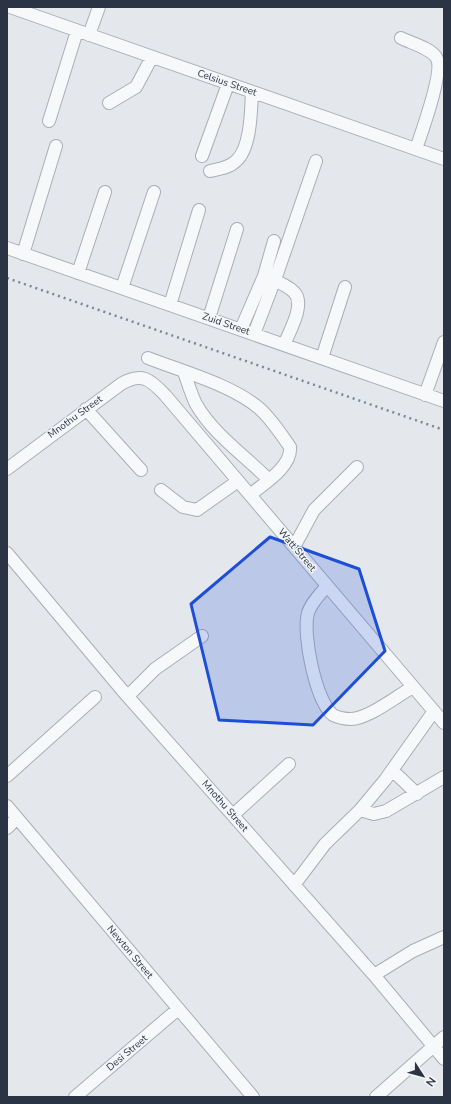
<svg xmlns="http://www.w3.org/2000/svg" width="451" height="1104" font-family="'Nunito Sans',sans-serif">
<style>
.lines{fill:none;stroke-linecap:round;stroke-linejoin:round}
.minor-casing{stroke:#a9aeb7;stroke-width:14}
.minor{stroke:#f7f8fa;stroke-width:12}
.rail{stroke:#7d8696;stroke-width:2.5;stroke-dasharray:2 4;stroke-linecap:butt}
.marked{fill:#1d4ed8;fill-opacity:0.2;stroke:#1d4ed8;stroke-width:3;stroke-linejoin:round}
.labels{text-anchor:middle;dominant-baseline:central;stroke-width:3;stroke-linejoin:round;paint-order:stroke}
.street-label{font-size:10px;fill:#2b3445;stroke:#f4f6f9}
</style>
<rect width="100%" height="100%" fill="#e4e7ec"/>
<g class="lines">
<g class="minor-casing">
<path id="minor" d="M10 7 444 159
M89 35 99 7
M401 38C411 43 430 48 436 57 445 69 421 134 416 149
M109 103 136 87 152 57
M49 121 77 31
M202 156 228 84
M210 171C219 169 229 168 236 161 251 148 251 111 252 92
M274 241 264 276C273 280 286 284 294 292 306 304 289 332 284 345
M7 248 444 401
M23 254 56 146
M78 273 105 192
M122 288 154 192
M170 305 199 210
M209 318 237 229
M241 329 264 276
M254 334 278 271 316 161
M148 358C181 371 233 385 260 409 272 420 281 434 290 447 292 467 263 484 250 495
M322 358 345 287
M184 372C188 383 191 394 196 404 213 434 244 455 268 479
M425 395 444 342
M86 409 141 470
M7 469 121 384C142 372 150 379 165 395L444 723
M161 490 183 507 197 510 238 481
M294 547 314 510 357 467
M7 553 122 690 374 975 444 1059
M327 586C320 594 311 603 308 613 302 634 316 702 333 715 339 718 345 719 351 719 368 719 397 696 413 687
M128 696 155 669 202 636
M392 770 417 794
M7 776 95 697
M7 806 253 1097
M360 810 374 814 386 811 444 777
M233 815 289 764
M7 828 17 818
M294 885 325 844 360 810 385 780 434 711
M374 975 413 951 444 937
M75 1097 178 1009
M376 1097 444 1037"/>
</g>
<use href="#minor" class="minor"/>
<path class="rail" d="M7 278 444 430"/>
</g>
<path class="marked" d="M270 537 359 569 385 651 313 725 219 720 191 604Z"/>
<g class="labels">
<g class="street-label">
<text transform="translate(227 83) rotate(19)">Celsius Street</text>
<text transform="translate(226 324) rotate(19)">Zuid Street</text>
<text transform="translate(75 417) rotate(-36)">Mnothu Street</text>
<text transform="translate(297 550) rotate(50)">Watt Street</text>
<text transform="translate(225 806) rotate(49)">Mnothu Street</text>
<text transform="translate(130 952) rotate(50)">Newton Street</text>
<text transform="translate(127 1053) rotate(-40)">Desi Street</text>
</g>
</g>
<rect width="451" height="1104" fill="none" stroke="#2b3445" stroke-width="16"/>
<g transform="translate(423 1076) rotate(126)" stroke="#f4f6f9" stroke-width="3" paint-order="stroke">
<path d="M0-3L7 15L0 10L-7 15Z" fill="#2b3445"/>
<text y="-6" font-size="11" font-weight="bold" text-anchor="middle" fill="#2b3445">N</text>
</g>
</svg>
